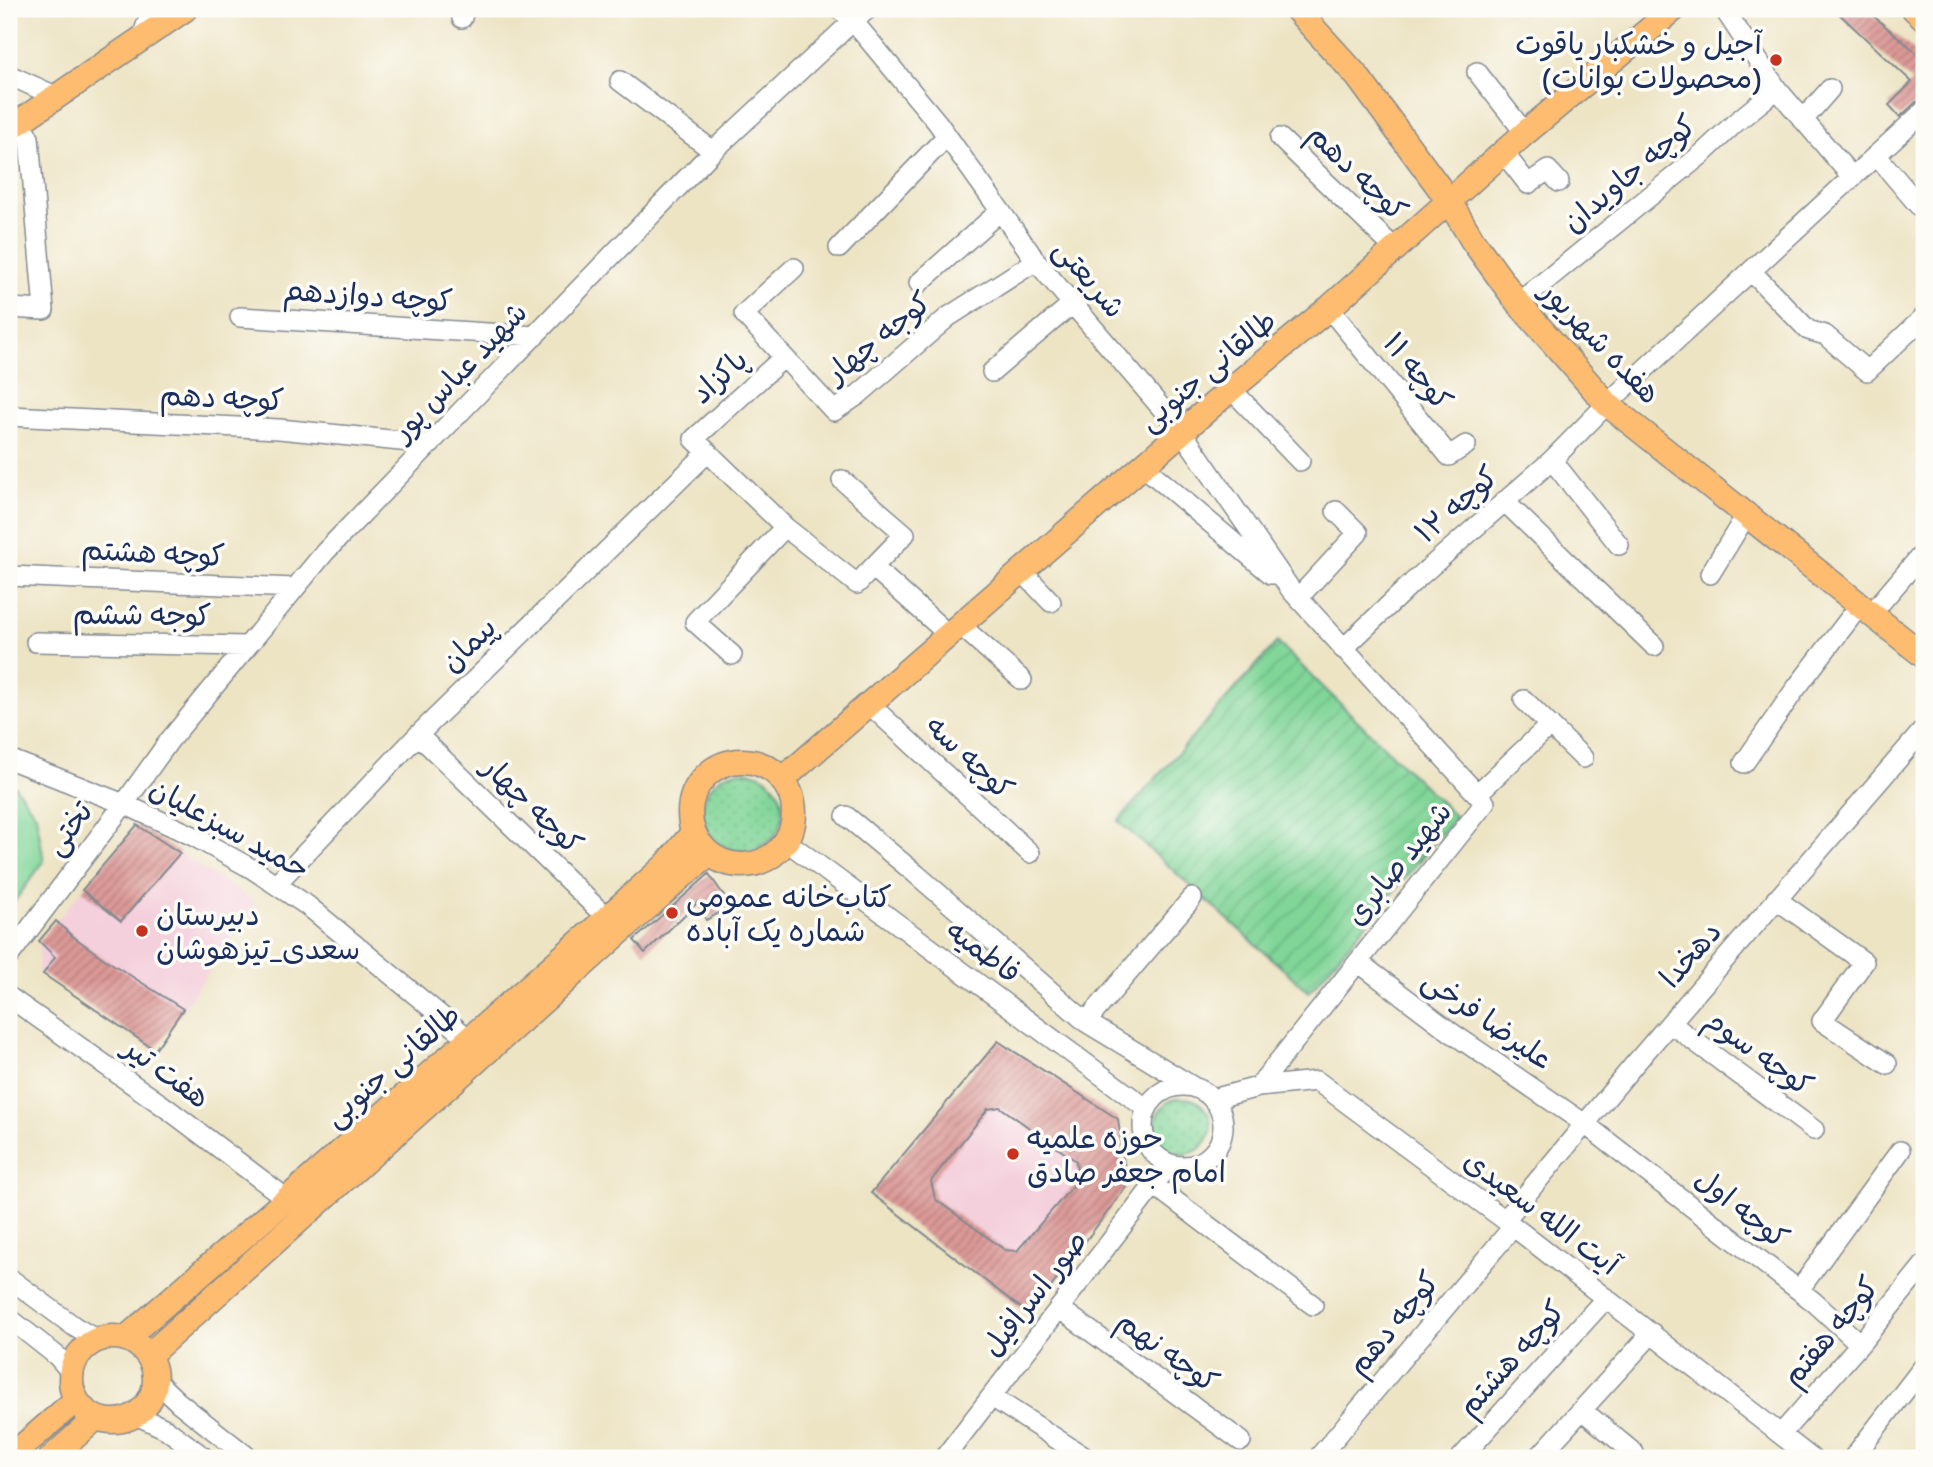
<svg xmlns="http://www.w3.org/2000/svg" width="1933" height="1467" font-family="Itim,'Playpen Sans Arabic',sans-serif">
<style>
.built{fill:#f4cfdc}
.grass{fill:url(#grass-dots);stroke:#4e827a;stroke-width:2}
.park{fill:#80d597;stroke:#4e827a;stroke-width:2}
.garden{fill:url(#garden-furrows);stroke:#4e827a;stroke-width:2}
.building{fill:url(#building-hatch);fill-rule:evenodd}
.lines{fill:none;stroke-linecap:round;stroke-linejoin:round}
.minor-casing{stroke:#848a91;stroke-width:22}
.major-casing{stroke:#848a91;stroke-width:27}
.minor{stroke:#fff;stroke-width:19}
.major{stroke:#fdbc6f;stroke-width:24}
.poi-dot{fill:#c8321e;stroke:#fdfcf7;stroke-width:2.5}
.labels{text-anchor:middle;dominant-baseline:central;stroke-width:7;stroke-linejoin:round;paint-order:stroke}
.poi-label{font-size:30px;fill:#1b2f5e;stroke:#fdfcf7;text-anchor:start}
.street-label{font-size:30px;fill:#1b2f5e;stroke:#fdfcf7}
</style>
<defs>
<pattern id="grass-dots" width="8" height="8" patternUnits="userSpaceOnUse" patternTransform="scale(1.75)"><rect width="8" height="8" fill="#80d597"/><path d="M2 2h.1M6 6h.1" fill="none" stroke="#6eb785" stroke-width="1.8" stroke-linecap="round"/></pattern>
<pattern id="garden-furrows" width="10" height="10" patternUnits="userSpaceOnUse" patternTransform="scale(1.75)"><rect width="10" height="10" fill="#80d597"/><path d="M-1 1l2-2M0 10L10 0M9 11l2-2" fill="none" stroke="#6eb785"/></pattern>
<pattern id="building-hatch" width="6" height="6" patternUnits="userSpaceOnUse" patternTransform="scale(1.75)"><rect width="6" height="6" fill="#dc9996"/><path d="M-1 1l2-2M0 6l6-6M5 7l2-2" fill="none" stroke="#b27d7e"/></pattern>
</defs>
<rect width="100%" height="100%" fill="#fdfcf7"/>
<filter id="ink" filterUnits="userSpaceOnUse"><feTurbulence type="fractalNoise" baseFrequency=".0143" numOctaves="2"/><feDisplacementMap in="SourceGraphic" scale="14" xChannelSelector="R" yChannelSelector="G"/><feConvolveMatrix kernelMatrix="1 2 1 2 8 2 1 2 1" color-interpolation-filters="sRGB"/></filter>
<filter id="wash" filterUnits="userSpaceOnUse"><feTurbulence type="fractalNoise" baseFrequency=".00686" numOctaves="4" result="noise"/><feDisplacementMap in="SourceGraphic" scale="28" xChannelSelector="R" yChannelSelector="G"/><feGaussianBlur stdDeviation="1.57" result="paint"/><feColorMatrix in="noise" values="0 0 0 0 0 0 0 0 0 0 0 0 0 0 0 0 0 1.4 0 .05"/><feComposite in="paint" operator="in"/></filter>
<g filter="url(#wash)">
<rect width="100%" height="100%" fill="#ede4c4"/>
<path class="built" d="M137 825 256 903 155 1050 38 971 39 941Z
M998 1041 1118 1119 1127 1186 1030 1315 871 1193Z"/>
<path class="grass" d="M703 811a40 40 0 1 1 80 0a40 40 0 1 1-80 0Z
M1155 1126a28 28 0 1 1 56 0a28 28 0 1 1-56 0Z"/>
<path class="park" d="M9 784 15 786 36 815 44 861 9 909Z"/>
<path class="garden" d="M1277 642 1456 817 1309 992 1118 821Z"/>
<g id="blocks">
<path class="building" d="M1834 9H1865L1924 59V99L1916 102 1900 117 1889 105 1912 82Z
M137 825 180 853 121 921 82 890Z
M709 874 731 906 706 920 698 902 645 953 634 940Z
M56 921 71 935 103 958 183 1009 155 1050 43 974 55 957 39 941Z
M998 1041 1118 1119 1127 1186 1030 1315 871 1193ZM1000 1107 1076 1161 1078 1180 1017 1251 1005 1250 935 1199 931 1181 988 1109Z"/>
</g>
</g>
<g filter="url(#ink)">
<use href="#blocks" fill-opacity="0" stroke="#848a91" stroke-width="2"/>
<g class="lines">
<g class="minor-casing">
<path id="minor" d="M839 9 853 21 937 122 1036 261 1182 432 1291 590 1485 803 1258 1087
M1724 9 1777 89 1852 177
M462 18 464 9
M142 37 152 9
M1477 72 1525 133
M9 75 55 96
M620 81 713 151
M1803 120 1830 89
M1280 138 1394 248
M1503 152 1528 184 1548 170 1559 182
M1876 155 1920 207
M839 248 947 136
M794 268 744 314 834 411 858 395 948 317 1036 261
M1751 271 1808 330 1825 335 1867 371 1924 317
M919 283 1000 211
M1518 303 1702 154 1735 123 1777 89
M9 308 44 310 29 138 20 121
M1329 308 1449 456 1466 445
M240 317 535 336
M784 357 694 439 785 527 857 584 873 567 949 635
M992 372 1072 304
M1231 389 1300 461
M9 416 279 429 431 444
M1552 460 1619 545
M1143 466 1271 574
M842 480 905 534 873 567
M1504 501 1654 646
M1021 570 1051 602
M1710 574 1747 514
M9 576 295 588
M1298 598 1358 533 1336 511
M1871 614 1924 552
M960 625 1022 680
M36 642 247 646
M1343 649 1412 583 1552 460 1607 404 1924 111
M732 655 695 622 785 527
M1524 700 1583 758
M869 704 1030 853
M418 735 607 918
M9 759 124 804 193 836 254 870 308 906 469 1039
M1744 763 1794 691 1860 605
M1477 794 1550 725
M846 816 916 874 1086 1022 1195 1088
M786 841 1147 1109
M276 884 418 735 708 452
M1776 899 1864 962 1822 1021 1887 1064
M9 956 124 804 169 741 325 552 713 151 853 21 868 9
M1358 962 1452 1033 1585 1124 1814 1302 1860 1344
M9 997 169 1110 287 1199
M1086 1022 1192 898
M1670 1023 1814 1130
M1143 1126a40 40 0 1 1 80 0a40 40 0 1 1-80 0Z
M1213 1099 1258 1087 1317 1081 1505 1220 1811 1458
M1154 1185 1313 1305
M1505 1220 1633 1066 1924 729
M9 1278 75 1327 97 1340
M1799 1290 1900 1151
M1059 1308 1241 1441
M9 1318 57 1356 71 1372
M156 1381 178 1402 249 1458
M992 1397 1086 1458
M1582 1410 1634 1453
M136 1415 166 1429 205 1458
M1781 1434 1860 1344 1924 1265
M944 1458 1170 1164
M1318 1458 1513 1227
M1461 1458 1606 1298
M1538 1458 1652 1333
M1853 1458 1924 1366"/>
</g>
<g class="major-casing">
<path id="major" d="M1296 9 1357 76 1449 201 1473 241 1518 303 1607 404 1924 656
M1914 9 1924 18
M9 129 185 9
M690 813a52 52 0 1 1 104 0a52 52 0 1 1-104 0Z
M783 779 1231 389 1329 308 1525 133 1674 9
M71 1379a42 42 0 1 1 84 0a42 42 0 1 1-84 0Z
M126 1338 287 1199 607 918 666 865 693 833
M149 1355 679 879 710 854
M9 1458 76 1400
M51 1458 96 1418"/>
</g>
<use href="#minor" class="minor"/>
<use href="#major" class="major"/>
</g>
</g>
<g class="poi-dot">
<circle cx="1776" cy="60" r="7"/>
<circle cx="672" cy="913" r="7"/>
<circle cx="142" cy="931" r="7"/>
<circle cx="1013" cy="1154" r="7"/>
</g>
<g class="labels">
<g class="poi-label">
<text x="1762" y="43" text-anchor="end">آجیل و خشکبار یاقوت<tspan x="1762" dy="34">(محصولات بوانات)</tspan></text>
<text x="686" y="896">کتاب‌خانه عمومی<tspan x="686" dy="34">شماره یک آباده</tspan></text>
<text x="156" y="914">دبیرستان<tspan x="156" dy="34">سعدی_تیزهوشان</tspan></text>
<text x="1027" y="1137">حوزه علمیه<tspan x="1027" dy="34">امام جعفر صادق</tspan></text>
</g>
<g class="street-label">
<text transform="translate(1358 172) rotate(44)">کوچه دهم</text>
<text transform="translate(1629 173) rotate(-40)">کوچه جاویدان</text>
<text transform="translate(1090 278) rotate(50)">شریعتی</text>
<text transform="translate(368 295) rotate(4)">کوچه دوازدهم</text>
<text transform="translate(878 337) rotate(-39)">کوجه چهار</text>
<text transform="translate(1601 342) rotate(46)">هفده شهریور</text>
<text transform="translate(1207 370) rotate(-40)">طالقانی جنوبی</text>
<text transform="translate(459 371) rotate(-46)">شهید عباس پور</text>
<text transform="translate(1418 371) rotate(51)">کوچه ۱۱</text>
<text transform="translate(719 376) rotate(-42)">پاکزاد</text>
<text transform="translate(222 397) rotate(3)">کوچه دهم</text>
<text transform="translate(1456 504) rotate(-41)">کوچه ۱۲</text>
<text transform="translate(153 552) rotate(3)">کوچه هشتم</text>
<text transform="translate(142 614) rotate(1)">کوجه ششم</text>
<text transform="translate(468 644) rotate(-44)">پیمان</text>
<text transform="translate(970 757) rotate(43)">کوچه سه</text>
<text transform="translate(533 805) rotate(44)">کوچه چهار</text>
<text transform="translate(68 828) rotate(-53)">تختی</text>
<text transform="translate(230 828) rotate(29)">حمید سبزعلیان</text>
<text transform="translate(1398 863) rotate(-51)">شهید صابری</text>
<text transform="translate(984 951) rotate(37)">فاطمیه</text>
<text transform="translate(1690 954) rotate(-49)">دهخدا</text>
<text transform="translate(1488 1019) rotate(35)">علیرضا فرخی</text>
<text transform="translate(1759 1052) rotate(36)">کوچه سوم</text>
<text transform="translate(392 1065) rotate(-41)">طالقانی جنوبی</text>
<text transform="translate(167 1072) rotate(36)">هفت تیر</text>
<text transform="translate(1742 1208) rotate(38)">کوچه اول</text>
<text transform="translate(1542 1212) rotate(37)">آیت الله سعیدی</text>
<text transform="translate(1034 1293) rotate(-52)">صور اسرافیل</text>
<text transform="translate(1393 1323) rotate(-50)">کوچه دهم</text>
<text transform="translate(1830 1331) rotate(-50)">کوچه هفتم</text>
<text transform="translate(1168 1351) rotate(36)">کوچه نهم</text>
<text transform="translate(1511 1358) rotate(-48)">کوچه هشتم</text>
</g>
</g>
<rect width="1933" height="1467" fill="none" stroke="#fdfcf7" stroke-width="35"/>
</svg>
